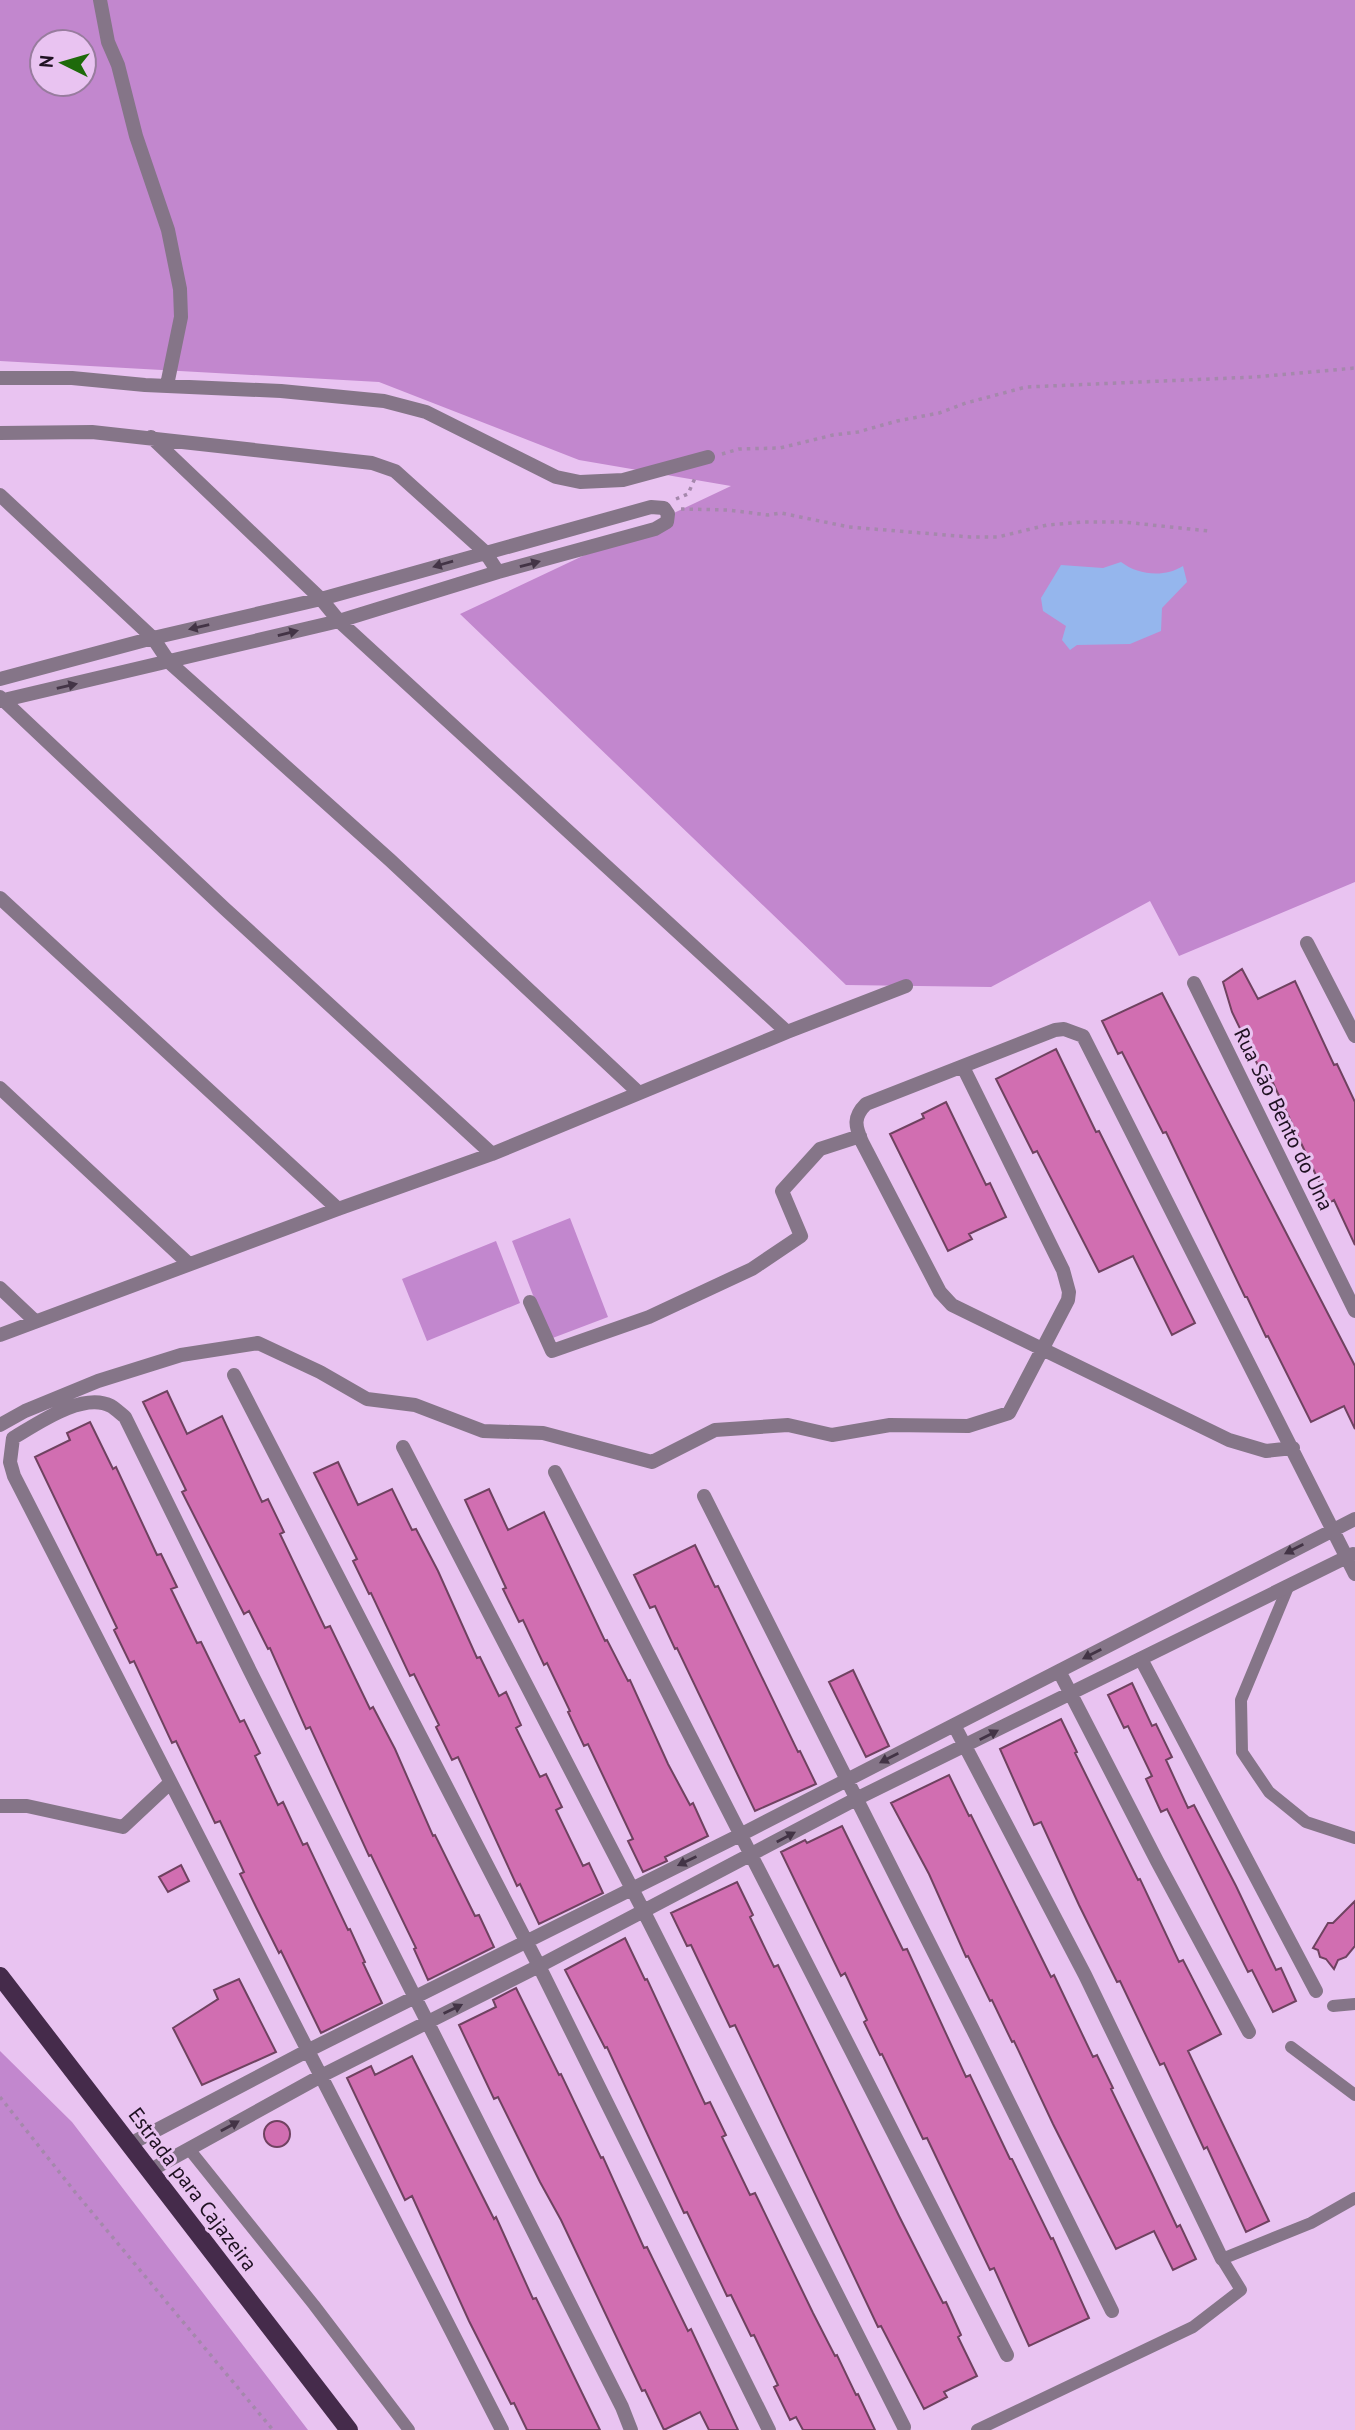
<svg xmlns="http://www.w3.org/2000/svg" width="1355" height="2430" font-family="'PT Sans',sans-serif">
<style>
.green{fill:#c287ce;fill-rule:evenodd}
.water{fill:#95b6ed}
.building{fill:#d16eb1;stroke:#6f4260;stroke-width:2}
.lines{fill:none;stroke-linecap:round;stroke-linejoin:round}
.path{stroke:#a588ac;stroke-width:3.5;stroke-dasharray:3.5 5;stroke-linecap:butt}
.service{stroke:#857588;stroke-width:12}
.minor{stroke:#857588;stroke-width:14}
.primary{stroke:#452b4b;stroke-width:18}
.oneway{fill:#433446}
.labels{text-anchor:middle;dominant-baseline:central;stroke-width:6;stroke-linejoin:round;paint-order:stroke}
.street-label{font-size:21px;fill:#1f1122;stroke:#e9c3f1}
</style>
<rect width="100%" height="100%" fill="#e9c3f1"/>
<path class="green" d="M0 0H1355V882L1179 956 1150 901 991 987 846 985 460 614 731 486 579 460 379 382 0 361ZM42 42H84V84H42Z
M570 1218 608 1317 550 1339 512 1241Z
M496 1241 520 1303 427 1341 402 1279Z
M0 2051 72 2122 308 2430H0Z"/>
<path class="water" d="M1121 562C1138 575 1164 578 1183 566L1187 582 1162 608 1161 631 1130 644 1077 645 1070 650 1062 640 1066 626 1043 611 1041 598 1061 565 1103 568Z"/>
<path class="building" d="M1242 969 1258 999 1295 981 1334 1065 1337 1064 1355 1102V1245L1334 1200 1329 1203 1273 1083 1268 1086 1232 1012 1223 982Z
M1162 993 1355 1366V1429L1344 1406 1311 1422 1268 1336 1266 1337 1247 1297H1245L1166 1132 1163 1133 1122 1052 1118 1054 1102 1021Z
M1056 1049 1096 1132 1099 1131 1195 1323 1172 1335 1133 1256 1099 1272 1037 1151 1033 1153 996 1079Z
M946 1102 986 1185 990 1183 1006 1217 969 1234 972 1239 948 1251 890 1134 924 1118 922 1114Z
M167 1391 187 1434 222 1416 262 1502 268 1499 284 1532 280 1534 325 1628 330 1626 370 1709 373 1707 395 1749 433 1836 435 1835 475 1916 479 1915 494 1947 428 1980 414 1949 416 1948 371 1855 369 1856 310 1727 306 1729 270 1648 268 1649 249 1611 244 1614 182 1492 186 1490 143 1402Z
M90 1422 113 1469 116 1467 157 1555 161 1554 177 1587 171 1589 197 1643 201 1642 240 1722 244 1720 260 1753 255 1756 278 1805 283 1802 303 1845 307 1843 348 1930 350 1929 365 1962 363 1963 382 2003 321 2033 281 1951 279 1953 256 1907 240 1874 244 1872 220 1821 215 1823 176 1741 172 1743 134 1661 130 1663 114 1630 117 1628 35 1457 70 1440 67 1433Z
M338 1462 358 1505 392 1489 412 1530 416 1529 438 1571 477 1658 480 1657 499 1696 506 1692 521 1725 516 1728 540 1777 546 1774 562 1807 556 1810 583 1866 589 1863 603 1893 539 1924 520 1884 517 1886 458 1757 452 1760 436 1727 439 1725 414 1674 410 1676 371 1593 369 1594 353 1561 357 1559 314 1473Z
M489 1489 508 1530 544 1512 605 1641 607 1640 628 1681 630 1680 668 1764 690 1805 693 1803 708 1836 665 1857 667 1861 643 1872 628 1841 633 1839 588 1744 584 1746 568 1712 570 1711 547 1663 544 1665 523 1620 519 1622 503 1589 506 1588 465 1500Z
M695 1545 715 1587 718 1586 798 1752 800 1751 816 1784 755 1811 677 1648 675 1649 655 1606 650 1608 634 1575Z
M853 1670 889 1746 866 1757 829 1682Z
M1132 1683 1152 1726 1156 1724 1172 1757 1166 1760 1188 1808 1194 1805 1236 1886 1276 1970 1281 1968 1296 2001 1273 2012 1252 1970 1248 1972 1167 1809 1161 1812 1146 1779 1152 1776 1128 1726 1124 1728 1108 1695Z
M1061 1719 1077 1752 1075 1753 1138 1880 1140 1879 1179 1962 1183 1960 1221 2034 1188 2051 1269 2221 1246 2232 1207 2147 1204 2149 1164 2063 1160 2065 1120 1981 1117 1982 1079 1905 1041 1822 1034 1825 1000 1749Z
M949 1775 969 1816 971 1815 1051 1977 1054 1975 1093 2057 1097 2055 1113 2088 1111 2089 1153 2176 1177 2227 1180 2225 1196 2259 1173 2270 1154 2231 1116 2249 1053 2124 1014 2041 1012 2042 992 2000 990 2001 968 1956 966 1957 929 1874 891 1803Z
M842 1826 903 1950 907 1949 966 2077 970 2075 1010 2159H1012L1051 2239 1053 2238 1089 2318 1029 2346 994 2268 990 2270 927 2138 923 2139 882 2054 880 2055 864 2022 867 2020 845 1973 841 1976 781 1852 805 1840 807 1843Z
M181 1865 189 1881 168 1892 159 1877Z
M737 1882 753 1915 750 1917 774 1967 778 1965 899 2216 943 2303 946 2302 961 2335 958 2337 977 2376 944 2392 947 2397 924 2409 881 2326 878 2327 735 2025 730 2027 691 1945 687 1946 671 1913Z
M1355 1901V1946L1346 1957 1338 1960 1334 1969 1326 1959 1320 1957 1318 1950 1313 1948 1328 1923H1333Z
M625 1938 645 1980 647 1979 705 2104 710 2102 726 2135 722 2137 750 2195 755 2193 813 2313 835 2356 837 2355 856 2395 858 2394 875 2430H803L796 2417 790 2420 774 2387 778 2385 754 2335 751 2336 731 2295 727 2296 687 2212 684 2213 607 2047 605 2048 565 1970Z
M239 1979 276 2052 202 2085 173 2028 218 1999 214 1990Z
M516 1988 559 2075 561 2074 601 2158 603 2157 644 2248 647 2247 688 2331 691 2329 738 2430H709L700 2412 664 2430 645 2390 642 2391 561 2220 540 2182 498 2097 494 2099 459 2025 496 2007 493 2000Z
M412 2056 494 2219 496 2217 533 2299 536 2298 600 2430H527L514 2403 511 2404 469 2321 412 2196 405 2200 347 2078 371 2066 375 2075Z
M264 2134a13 13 0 1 1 26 0a13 13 0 1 1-26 0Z"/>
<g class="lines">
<path class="path" d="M722 454 739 449 780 448 833 435 858 432 897 421 939 413 966 403 1026 387 1255 377 1355 368
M676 499 688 494 695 478
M681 509 728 510 768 515 781 513 849 527 970 537H998L1047 525 1084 522H1123L1209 531
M0 2097 75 2192 273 2430"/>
<path class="service" d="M1288 1587 1241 1700 1242 1752 1269 1792 1306 1822 1355 1838
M1333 2006 1355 2004
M1291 2047 1355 2095
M189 2149 314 2305 409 2430
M977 2430 1193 2327 1241 2290 1222 2259 1311 2223 1355 2198"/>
<path class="minor" d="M100 0 108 42 118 65 136 136 168 230 180 289 181 317 167 385
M0 378H72L145 385 281 391 384 401 426 412 556 477 580 482 623 480 708 457
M0 433 92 432 372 463 395 471 485 552 498 572
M151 437 321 599 339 621 787 1032
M0 495 153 638 169 662 390 860 638 1092
M0 679 153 638 321 599 651 507 664 508 668 514 667 522 655 529 498 572 339 621 0 701
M0 697 224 908 492 1154
M0 898 338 1209
M1307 943 1355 1036
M1194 983 1355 1311
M0 1088 189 1264
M0 1288 35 1321
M530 1302 552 1351 649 1317 752 1269 801 1236 782 1191 820 1149 860 1136
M0 1335 338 1209 492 1154 787 1032 906 986
M234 1375 539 1966 769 2430
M0 1425 25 1411 98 1381 181 1355 258 1343 320 1372 367 1399 415 1405 483 1431 543 1433 652 1462 715 1430 788 1425 832 1435 890 1425 968 1426 1009 1413 1068 1300 1069 1292 1063 1270 963 1067
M403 1447 643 1910 904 2427
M1293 1448 1266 1451 1229 1440 952 1305 940 1292 862 1142C855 1126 853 1117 866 1104L1055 1030 1064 1029 1083 1036 1355 1574
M555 1472 1007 2355
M704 1496 972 2028 1112 2311
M1141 1659 1316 1991
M1059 1671 1157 1861 1249 2032
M954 1725 1085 1975 1222 2259
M0 1806H27L123 1827 170 1783
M130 2144 307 2051 740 1835 1355 1519
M149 2171 321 2076 539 1966 856 1799 1353 1554
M502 2430 14 1476 10 1462 13 1438C37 1424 83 1391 111 1406 116 1409 121 1414 125 1417L250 1671 622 2407 631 2430"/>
<path class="primary" d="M0 1976 349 2430"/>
</g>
<defs><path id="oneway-solid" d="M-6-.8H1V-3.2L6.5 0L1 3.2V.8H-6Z" transform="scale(1.75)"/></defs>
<g class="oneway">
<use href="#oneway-solid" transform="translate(443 564) rotate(164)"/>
<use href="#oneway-solid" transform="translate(530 564) rotate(-15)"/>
<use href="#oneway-solid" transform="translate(199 627) rotate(167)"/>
<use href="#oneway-solid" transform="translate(288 633) rotate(-14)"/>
<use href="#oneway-solid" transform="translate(67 686) rotate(-13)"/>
<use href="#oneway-solid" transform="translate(1294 1549) rotate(153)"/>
<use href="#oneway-solid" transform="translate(1092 1654) rotate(153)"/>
<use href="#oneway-solid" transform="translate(989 1735) rotate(-27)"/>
<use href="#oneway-solid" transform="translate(889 1758) rotate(153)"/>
<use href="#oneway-solid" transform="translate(786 1837) rotate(-28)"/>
<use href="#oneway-solid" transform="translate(687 1861) rotate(154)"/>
<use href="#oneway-solid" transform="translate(453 2009) rotate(-26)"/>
<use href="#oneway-solid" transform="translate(230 2126) rotate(-29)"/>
</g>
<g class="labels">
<g class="street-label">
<text transform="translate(1284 1119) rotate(64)">Rua São Bento do Una</text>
<text transform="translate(193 2189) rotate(53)">Estrada para Cajazeira</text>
</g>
</g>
<g transform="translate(63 63) rotate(275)"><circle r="33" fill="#e9c3f1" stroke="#987c9e" stroke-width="2"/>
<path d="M0-5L12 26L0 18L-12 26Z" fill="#1e6a0b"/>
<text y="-10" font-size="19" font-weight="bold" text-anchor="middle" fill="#1f1122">N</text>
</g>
</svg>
